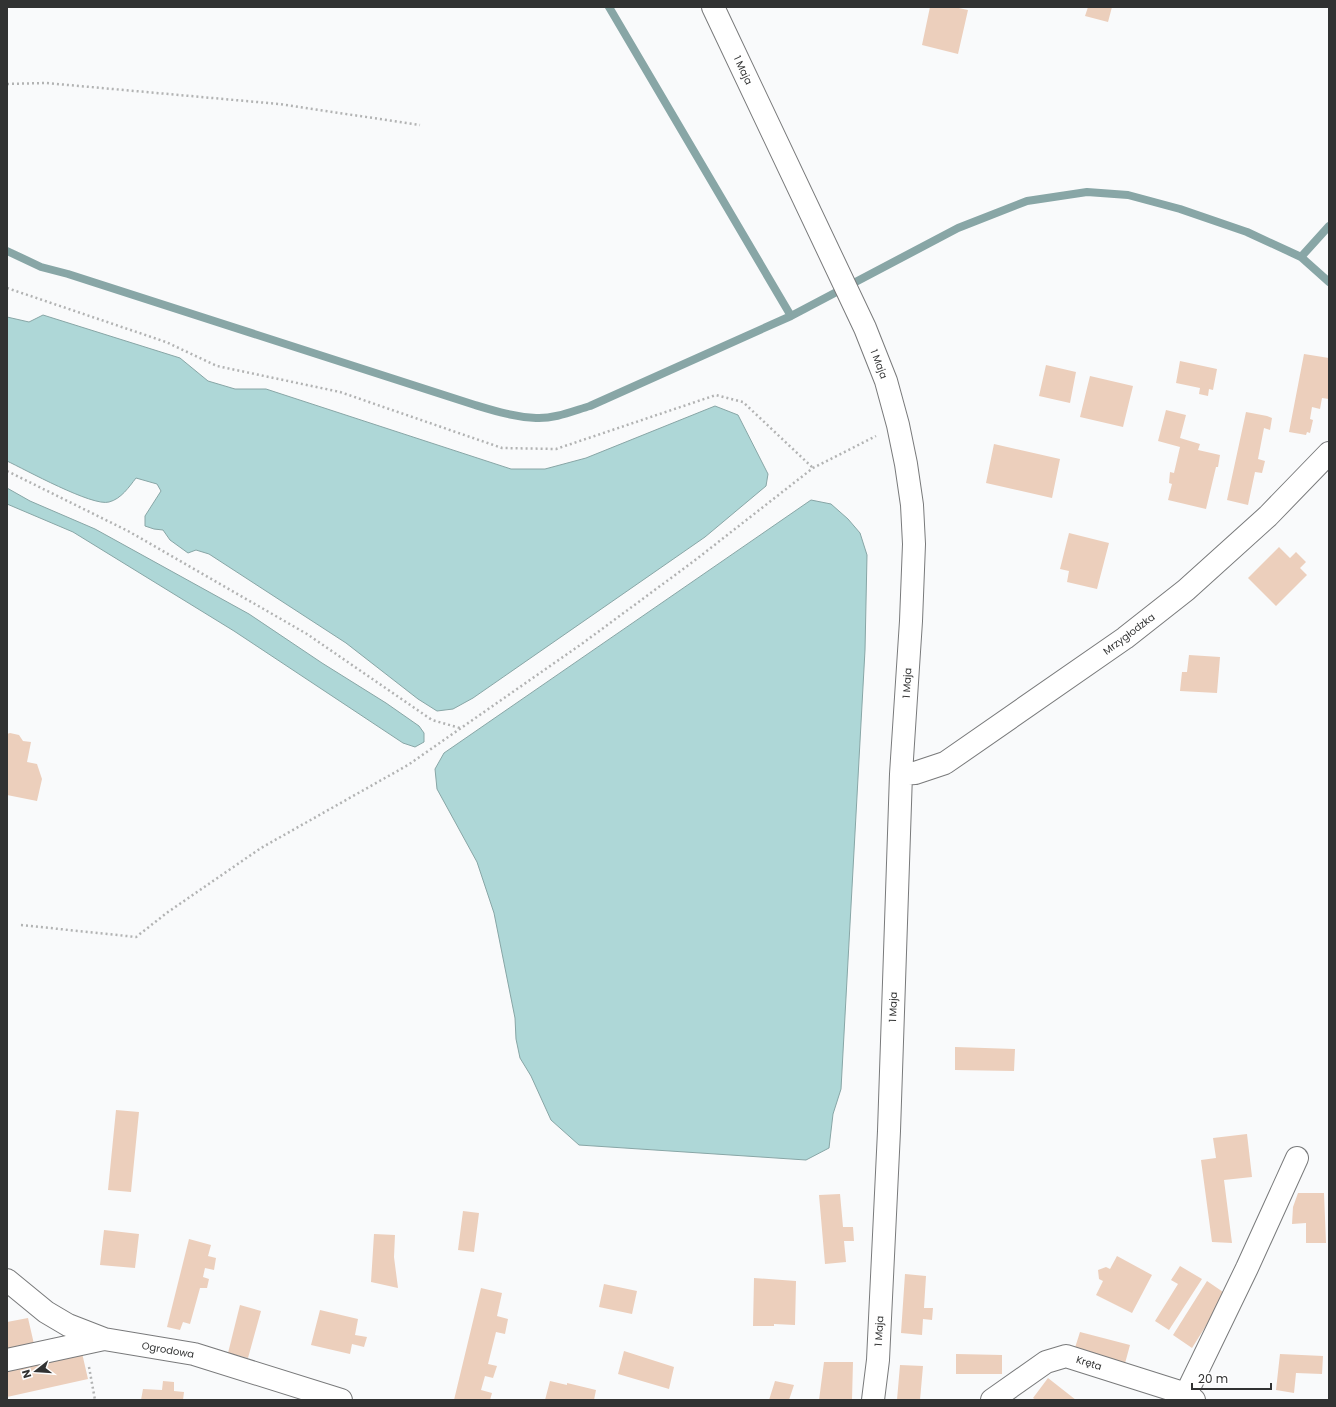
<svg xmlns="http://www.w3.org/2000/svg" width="1336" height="1407" font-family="Poppins,sans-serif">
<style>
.water{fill:#aed7d7;stroke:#88a6a6}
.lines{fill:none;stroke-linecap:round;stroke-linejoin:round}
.stream{stroke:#88a6a6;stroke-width:8}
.building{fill:#eccfbc}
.minor-casing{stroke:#797a7b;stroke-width:24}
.path{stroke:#b2b3b3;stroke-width:2.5;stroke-dasharray:2 3;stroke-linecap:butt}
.minor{stroke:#fff;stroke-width:22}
.labels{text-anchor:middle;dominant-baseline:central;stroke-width:4;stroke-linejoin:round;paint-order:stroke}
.street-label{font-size:10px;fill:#313232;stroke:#fff}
</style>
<rect width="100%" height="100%" fill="#f9fafb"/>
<path class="water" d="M43 315 180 358 208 381 235 389H266L511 469H545L586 458 715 406 738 415 768 474 766 486 705 537 473 698 453 709 437 711 418 699 346 643 209 554 196 550 188 553 170 540 163 530 154 529 145 526V516L161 491 157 484 136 478C129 487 121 499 109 502 93 507 24 469 7 461V317L29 322Z
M7 488 30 501 95 529 249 614 322 663 386 703 419 726 424 733V742L415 747 403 743 234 631 73 532 7 504Z
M811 500 831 504 848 519 860 533 867 555 865 650 841 1089 833 1114 829 1148 806 1160 579 1145 551 1120 531 1076 520 1058 516 1039 515 1018 494 913 477 862 437 789 435 769 444 753Z"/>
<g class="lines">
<path class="stream" d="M609 7 791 316
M7 251 41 267 68 274 475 405C495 411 514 417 536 418 554 419 573 411 590 406L791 316 958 228 1027 201 1087 192 1128 195 1180 209 1247 232 1301 257 1329 282
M1301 257 1329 226"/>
</g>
<path class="building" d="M930 7H954L968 10 958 54 922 45Z
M1088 7H1112L1108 22 1085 16Z
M1304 354 1329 358V399L1322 398 1320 409 1312 407 1310 419 1313 420 1310 433 1307 432 1306 435 1289 432Z
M1180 361 1217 369 1213 390 1209 389 1208 396 1199 394 1200 388 1176 383Z
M1046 365 1076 372 1070 403 1039 396Z
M1090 376 1133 386 1123 427 1080 417Z
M1166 410 1186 415 1180 438 1200 444 1198 450 1220 455 1218 467H1216L1206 509 1168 500 1172 484 1169 483 1170 472 1174 473 1180 447 1158 441Z
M1246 412 1267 416 1272 418 1270 430 1264 428 1258 459 1265 461 1262 473 1255 472 1248 505 1227 500Z
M994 444 1060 459 1052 498 986 483Z
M1069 533 1109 543 1097 589 1067 582 1069 571 1060 569Z
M1279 547 1290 558 1296 552 1306 562 1300 568 1307 575 1276 606 1248 578Z
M1189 655 1220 657 1217 693 1180 691 1182 672H1187Z
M10 733 19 735 23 741 31 742 27 762 37 764 42 779 37 801 7 795V734Z
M955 1047 1015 1049 1014 1071 955 1070Z
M116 1110 139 1112 131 1192 108 1190Z
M1247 1134 1252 1177 1224 1180 1232 1243 1212 1242 1201 1160 1216 1158 1213 1138Z
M1298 1193H1324L1326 1243H1306V1223L1292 1224 1293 1207Z
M840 1194 843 1227H853L854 1241H844L846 1262 825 1264 819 1195Z
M463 1211 479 1213 474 1252 458 1250Z
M104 1230 139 1234 135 1268 100 1265Z
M374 1234 395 1235 394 1257 398 1288 371 1282Z
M189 1239 211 1245 208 1256 216 1258 214 1270 205 1268 203 1277 209 1279 207 1288H200L190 1324 183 1322 180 1330 167 1327Z
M1117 1256 1152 1275 1132 1313 1096 1295 1103 1281 1099 1279 1098 1270 1106 1267 1110 1269Z
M1180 1266 1202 1279 1169 1330 1155 1321 1178 1284 1171 1280Z
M905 1274 926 1276 924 1308H933L932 1320 923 1319 922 1335 901 1333Z
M754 1278 796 1281 795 1325 774 1324V1326H753Z
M1207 1281 1226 1294 1192 1348 1173 1335Z
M604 1284 637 1291 632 1314 599 1307Z
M481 1288 502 1293 497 1316 508 1319 505 1334 496 1332 488 1364 497 1366 493 1378 485 1376 481 1390 492 1393 490 1400H454Z
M240 1305 261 1311 248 1358 228 1353Z
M320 1310 358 1319 355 1335 367 1337 364 1347 352 1344 350 1354 311 1345Z
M28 1318 34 1344 7 1350V1322Z
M1080 1332 1130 1345 1124 1367 1073 1354Z
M624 1351 674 1367 669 1389 618 1374Z
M82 1353 88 1379 7 1397V1370Z
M956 1354 1002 1355V1374H956Z
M1280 1354 1323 1356 1322 1374 1296 1373 1294 1393 1276 1390Z
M824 1362H853L852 1400H819Z
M900 1365 923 1366 920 1400H897Z
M1048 1378 1076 1400H1036L1033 1398Z
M163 1381 174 1382V1391L184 1392 183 1400H141L143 1389 162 1390Z
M550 1381 567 1385V1383L596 1390 594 1400H545Z
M775 1381 794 1385 789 1400H769Z"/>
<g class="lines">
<g class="minor-casing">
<path id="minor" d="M713 7 865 328 886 381 898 425 906 464 912 505 914 544 911 621 901 774 889 1131 878 1360 873 1400
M901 774 915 773 945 763 1125 638 1186 590 1268 516 1329 453
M7 1280 46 1312 68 1325 104 1339 194 1354 341 1400
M7 1360 104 1339
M1186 1394 1247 1268 1297 1158
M992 1400 1046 1362 1066 1356 1186 1394 1194 1400"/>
</g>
<path class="path" d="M7 84 46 83 279 104 420 125
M7 288 166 342 217 366 340 392 502 448 556 449 716 395 743 402 813 468
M7 471 128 531 307 634 432 720 460 728
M21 925 136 937 168 912 261 848 408 765 583 643 694 561 813 468 876 436
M89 1367 95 1400"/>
<use href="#minor" class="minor"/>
</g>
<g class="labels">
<g class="street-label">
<text transform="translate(743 70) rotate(65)">1 Maja</text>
<text transform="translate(879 364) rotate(69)">1 Maja</text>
<text transform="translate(1129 634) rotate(-37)">Mrzygłodzka</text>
<text transform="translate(907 683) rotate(-87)">1 Maja</text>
<text transform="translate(893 1007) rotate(-88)">1 Maja</text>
<text transform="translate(879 1331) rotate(-87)">1 Maja</text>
<text transform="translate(168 1350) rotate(10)">Ogrodowa</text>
<text transform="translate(1089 1363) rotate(17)">Kręta</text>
</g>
</g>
<rect width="1336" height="1407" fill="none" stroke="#313232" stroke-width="16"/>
<g transform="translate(36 1371) rotate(253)" stroke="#ffffff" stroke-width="3" paint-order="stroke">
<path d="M0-3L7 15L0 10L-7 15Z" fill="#313232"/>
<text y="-6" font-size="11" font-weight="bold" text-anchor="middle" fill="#313232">N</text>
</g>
<path d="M1192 1383v6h79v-6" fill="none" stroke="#313232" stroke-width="2"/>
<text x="1198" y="1383" font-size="12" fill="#313232" stroke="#ffffff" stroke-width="3" paint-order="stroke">20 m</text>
</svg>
